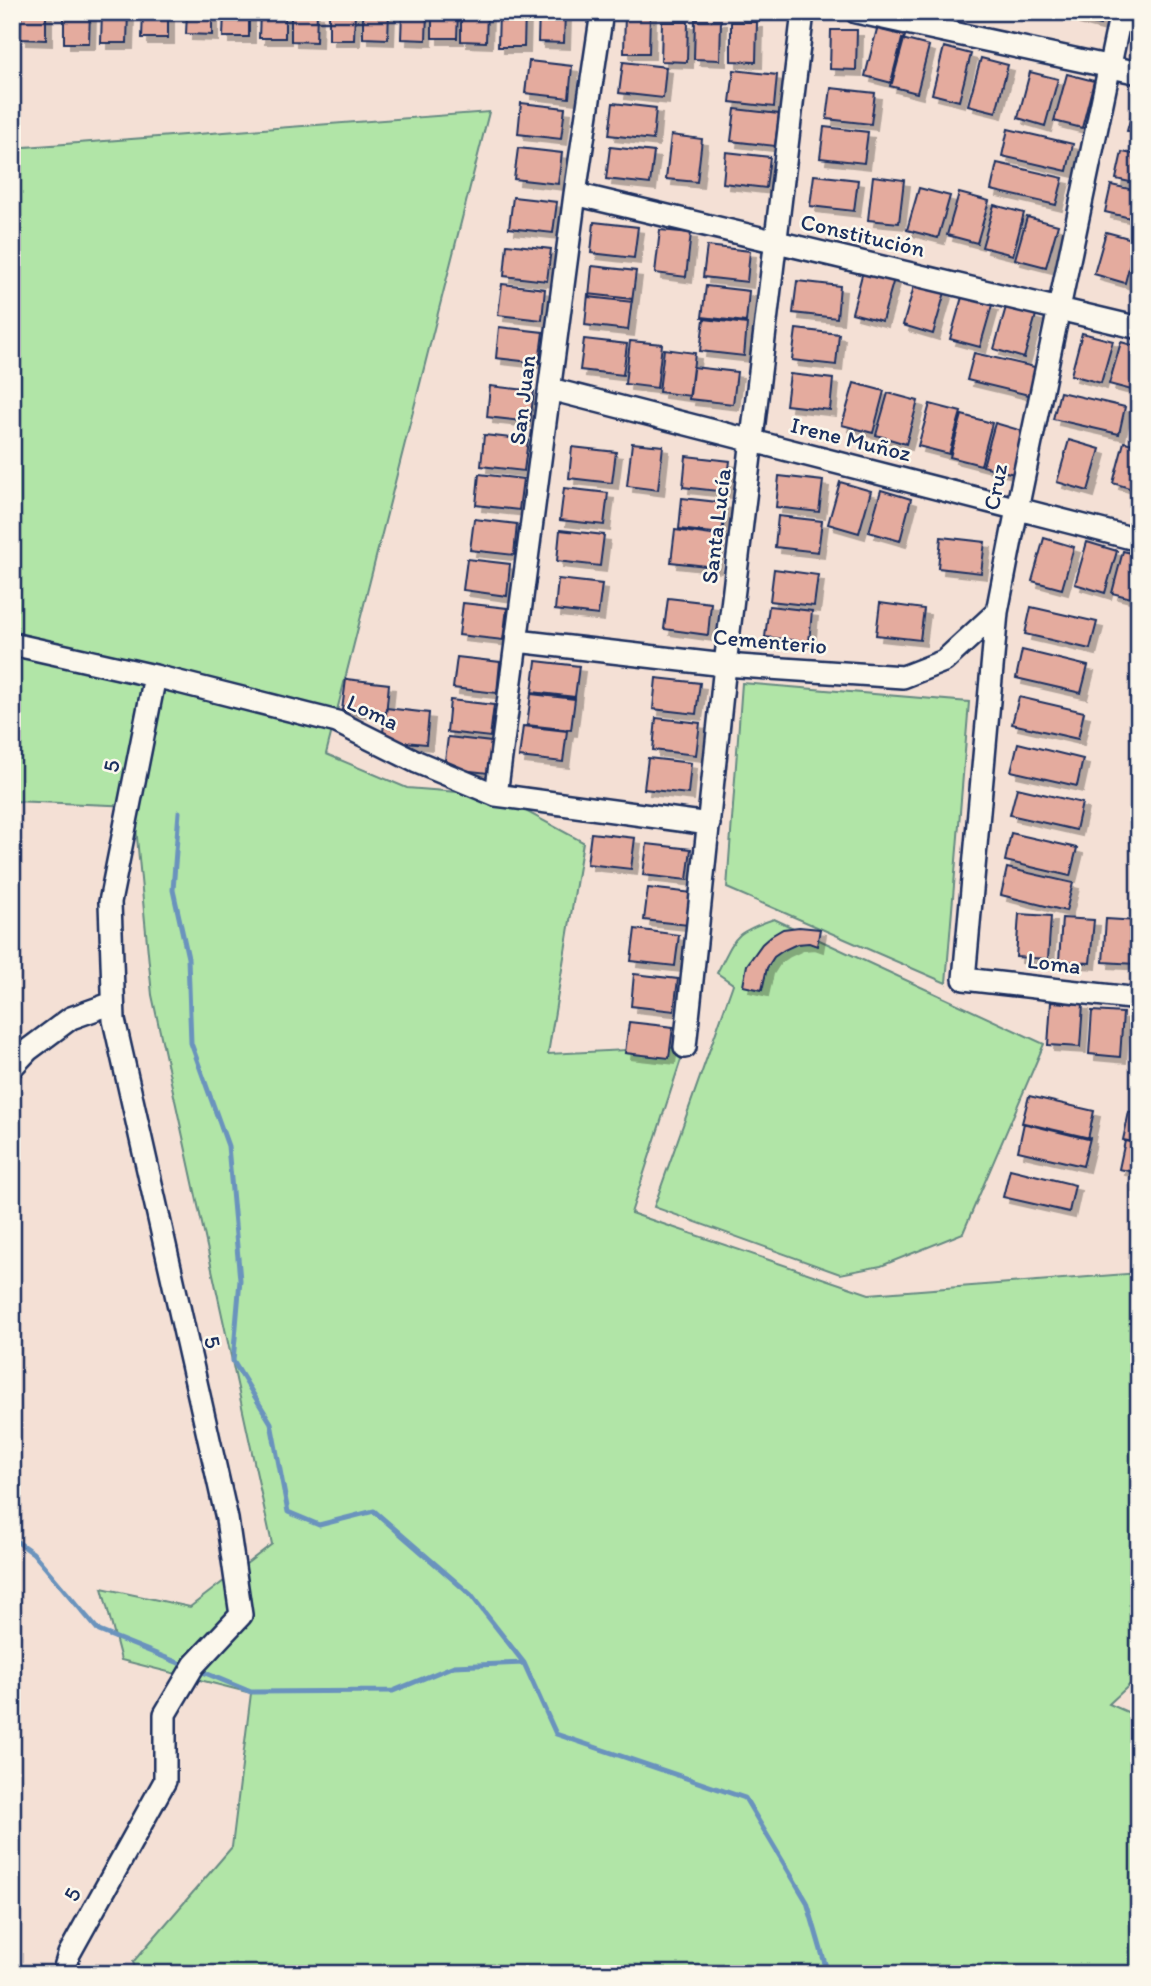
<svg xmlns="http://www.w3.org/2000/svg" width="1151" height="1986" font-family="Itim,sans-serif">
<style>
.green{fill:#b1e5a7;stroke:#668a82;stroke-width:2}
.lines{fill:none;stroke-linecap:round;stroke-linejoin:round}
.stream{stroke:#6a93bd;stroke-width:5}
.building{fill:#e4ab9e;stroke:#1b2f5e;stroke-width:2;filter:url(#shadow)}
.street-casing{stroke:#1b2f5e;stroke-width:26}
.street{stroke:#fbf7ec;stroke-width:21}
.labels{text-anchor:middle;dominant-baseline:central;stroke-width:5;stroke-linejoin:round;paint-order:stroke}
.street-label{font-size:23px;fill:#1b2f5e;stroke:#fbf7ec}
</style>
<defs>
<filter id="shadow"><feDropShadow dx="6" dy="6" stdDeviation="0" flood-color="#0004"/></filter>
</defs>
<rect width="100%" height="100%" fill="#f4e0d5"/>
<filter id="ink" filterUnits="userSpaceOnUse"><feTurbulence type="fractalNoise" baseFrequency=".0143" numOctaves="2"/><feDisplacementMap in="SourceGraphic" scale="14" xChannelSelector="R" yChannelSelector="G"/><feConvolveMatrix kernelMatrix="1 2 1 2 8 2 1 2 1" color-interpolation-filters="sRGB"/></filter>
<g filter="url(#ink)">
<path class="green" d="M489 112 326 754 407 788 496 795 583 842 548 1054 685 1047 631 1213 869 1294 1139 1273V1676L1109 1704 1139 1717V1974H137L133 1962 232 1847 251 1693 121 1660 102 1588 190 1607 272 1544 152 995 134 806 12 801V148Z
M742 683 969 702 946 983 727 888Z
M774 919 1044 1044 963 1233 881 1266 840 1274 654 1207 733 984 717 973C736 936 733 933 774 919Z"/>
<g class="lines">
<path class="stream" d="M179 812 173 890 188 958 191 1043 228 1146 240 1280 233 1361 271 1423 288 1512 319 1525 374 1511 471 1595 524 1663 556 1734 745 1798 807 1902 828 1974
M12 1538 33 1553 99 1631 189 1667
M198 1670 251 1692 393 1691 454 1666 524 1663"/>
</g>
<path class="building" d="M21 12H46V40L20 39Z
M64 12H90L89 43H64Z
M102 12H128L127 43H101Z
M143 12H168V38H142Z
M187 12H212V35L186 34Z
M224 12H249V37H223Z
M260 12H285V38H259Z
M291 12H317L316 42 291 41Z
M329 12H355L354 40H329Z
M363 12H389L388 39 363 38Z
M402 12H427L426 40 401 39Z
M432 12H458L457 38H432Z
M461 12H487L486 42 461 41Z
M499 12H525L524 47H498Z
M539 12H565L564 43 538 42Z
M1075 12H1104L1100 25 1073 18Z
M625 13 650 14 649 53H624Z
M695 20H721L720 60 694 59Z
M662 22H688L687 62 661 61Z
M731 22H757L756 62 731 61Z
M877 29 905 36 892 83 865 76Z
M831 30H857L856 70 830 69Z
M902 39 929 46 917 93 890 86Z
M944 47 971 54 959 101 932 94Z
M981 58 1008 65 996 112 968 105Z
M529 61 572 66 569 98 525 93Z
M623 62 666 67 663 98 619 93Z
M734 70 777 75 774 107 730 102Z
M1030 72 1058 79 1045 126 1018 118Z
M1067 74 1094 81 1082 128 1054 121Z
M1139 87V134L1127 131Z
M831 88 875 93 871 124 827 119Z
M521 103 565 108 561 139 518 134Z
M613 103 656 108 653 140 609 135Z
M735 109 779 114 775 146 731 141Z
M824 127 868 132 864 163 820 158Z
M1008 129 1073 144 1067 171 1002 156Z
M671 135 702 139 697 182 666 179Z
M610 147 654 152 650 184 606 179Z
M518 148 562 153 558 184 514 179Z
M726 152 770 157 766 188 723 183Z
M1122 152 1139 155V184L1116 179Z
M997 163 1063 178 1056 205 991 190Z
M814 175 858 180 854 211 810 206Z
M873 176 904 180 899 223 868 220Z
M1111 185 1139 191V220L1105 212Z
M919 188 950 196 938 238 907 230Z
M959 193 989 201 977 243 947 235Z
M513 197 557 202 553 233 509 228Z
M994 205 1024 213 1013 255 982 247Z
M1027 217 1058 225 1046 267 1015 259Z
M594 222 638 227 634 258 591 253Z
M660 230 691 233 686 277 655 273Z
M1106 232 1136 240 1125 283 1094 274Z
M507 244 551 249 547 281 504 276Z
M707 246 750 251 747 282 703 277Z
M592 266 636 271 632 302 589 297Z
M863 271 894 279 882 321 852 313Z
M797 281 840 286 837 318 793 313Z
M915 283 945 292 933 334 903 325Z
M502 284 545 289 542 320 498 315Z
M706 286 749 291 746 322 702 317Z
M588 294 632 299 628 330 585 325Z
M962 297 992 305 980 347 950 339Z
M1006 307 1036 315 1024 358 994 349Z
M704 319 747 324 744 356 700 351Z
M499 327 543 332 539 363 496 358Z
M796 329 839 334 836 365 792 360Z
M1082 333 1113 341 1101 383 1071 375Z
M584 339 627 344 623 375 580 370Z
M630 341 662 344 657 388 625 384Z
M1121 342 1139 347V392L1109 384Z
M664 349 695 353 690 396 659 392Z
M974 353 1039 368 1033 396 967 380Z
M693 367 737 372 733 404 689 399Z
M790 374 833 379 830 410 786 405Z
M854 383 884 391 873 433 842 425Z
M490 386 534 391 530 422 487 417Z
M1060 392 1125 407 1119 434 1053 419Z
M888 393 918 401 906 444 876 435Z
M930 404 961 412 949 454 918 446Z
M962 415 992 423 981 465 950 457Z
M995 423 1026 432 1014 474 983 466Z
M484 435 528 440 524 471 481 466Z
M1069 440 1100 449 1088 491 1057 482Z
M1124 442 1139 445V491L1113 483Z
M632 443 663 446 658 490 627 486Z
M572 447 616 452 612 483 569 478Z
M686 456 730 461 726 492 683 487Z
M479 474 523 479 519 510 476 505Z
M779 476 823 481 819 512 776 507Z
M840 482 871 491 859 533 828 524Z
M564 488 608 493 604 525 560 520Z
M881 490 911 499 900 541 869 532Z
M682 498 726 503 722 534 679 529Z
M778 516 822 521 818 552 775 547Z
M474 519 517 524 514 555 470 550Z
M560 530 604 535 600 566 557 561Z
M675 530 719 536 715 567 671 562Z
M941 537 985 542 981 573 938 568Z
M1044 538 1074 547 1062 589 1032 581Z
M1087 542 1117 551 1105 593 1075 584Z
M1123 551 1139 555V600L1112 593Z
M467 559 510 564 507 596 463 590Z
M774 569 818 575 814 606 770 601Z
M558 579 602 584 598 615 555 610Z
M668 598 711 603 708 635 664 629Z
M463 603 507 608 503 640 459 635Z
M880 603 924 609 920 640 876 635Z
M769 606 812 611 809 642 765 637Z
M1031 607 1097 622 1090 649 1025 634Z
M1022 650 1088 666 1081 693 1016 678Z
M457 657 500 662 497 693 453 688Z
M536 661 579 666 575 697 532 692Z
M656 678 700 683 696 714 653 709Z
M346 679 389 684 386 715 342 710Z
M531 694 575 699 571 730 527 725Z
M1019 697 1084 712 1078 739 1012 724Z
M450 700 494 705 490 737 447 732Z
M386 708 429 713 426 744 382 740Z
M656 718 700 723 696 755 653 750Z
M523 726 567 731 563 762 519 757Z
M448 737 491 742 488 773 444 768Z
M1018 743 1083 759 1077 786 1011 771Z
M648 758 691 763 688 794 644 789Z
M1017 788 1082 803 1076 830 1010 815Z
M591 833 635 838 631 869 587 864Z
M1011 833 1077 848 1070 876 1005 861Z
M647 844 691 849 687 880 643 875Z
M1007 868 1073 883 1066 911 1001 895Z
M648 888 692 893 688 925 644 920Z
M1019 914 1051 916 1048 959 1016 957Z
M1062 918 1094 920 1090 963 1059 961Z
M1106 919 1138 921 1135 964 1103 962Z
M799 927 820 929 817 946 809 943 797 944 784 950 774 957 767 968 762 990 743 986 747 965 762 944 771 936 783 929Z
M635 929 679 935 675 966 631 961Z
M634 974 678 979 674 1011 631 1006Z
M1051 1002 1083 1004 1080 1047 1048 1045Z
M1092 1011 1123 1013 1120 1057 1089 1054Z
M629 1022 673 1027 669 1058 625 1053Z
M1029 1096 1094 1111 1088 1139 1022 1123Z
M1129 1112 1139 1114V1143L1123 1140Z
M1024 1123 1090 1138 1083 1166 1018 1151Z
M1125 1141 1139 1144V1173L1119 1169Z
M1010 1169 1075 1185 1069 1212 1003 1197Z"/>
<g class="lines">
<g class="street-casing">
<path id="street" d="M856 12 1139 73
M1121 12 1017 509 997 612 964 979 1139 999
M575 194 1139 328
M550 389 1139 540
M517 641 725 665 903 677 944 661 997 612
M12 644 155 676 337 722 417 762 496 795 709 824
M496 795 575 194 602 12
M685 1047 725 665 803 12
M12 1067 28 1050 71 1018 113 1003
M63 1974 69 1954 165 1781V1714L194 1665 241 1615 227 1519 114 1020 110 902 155 676"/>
</g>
<use href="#street" class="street"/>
</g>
</g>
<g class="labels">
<g class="street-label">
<text transform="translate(863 235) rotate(13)">Constitución</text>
<text transform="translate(522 400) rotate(-83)">San Juan</text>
<text transform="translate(851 439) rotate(14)">Irene Muñoz</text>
<text transform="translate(995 487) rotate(-79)">Cruz</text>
<text transform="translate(716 526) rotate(-83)">Santa Lucía</text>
<text transform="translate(770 641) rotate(5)">Cementerio</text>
<text transform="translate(373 712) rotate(25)">Loma</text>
<text transform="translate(111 766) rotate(-79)">5</text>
<text transform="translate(1054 963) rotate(7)">Loma</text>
<text transform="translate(213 1342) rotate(77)">5</text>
<text transform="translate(72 1894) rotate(-61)">5</text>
</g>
</g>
<rect width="1151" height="1986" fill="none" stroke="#fbf7ec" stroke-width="42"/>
<rect x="21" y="21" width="1109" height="1944" fill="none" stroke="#1b2f5e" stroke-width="2.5" filter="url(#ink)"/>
</svg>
